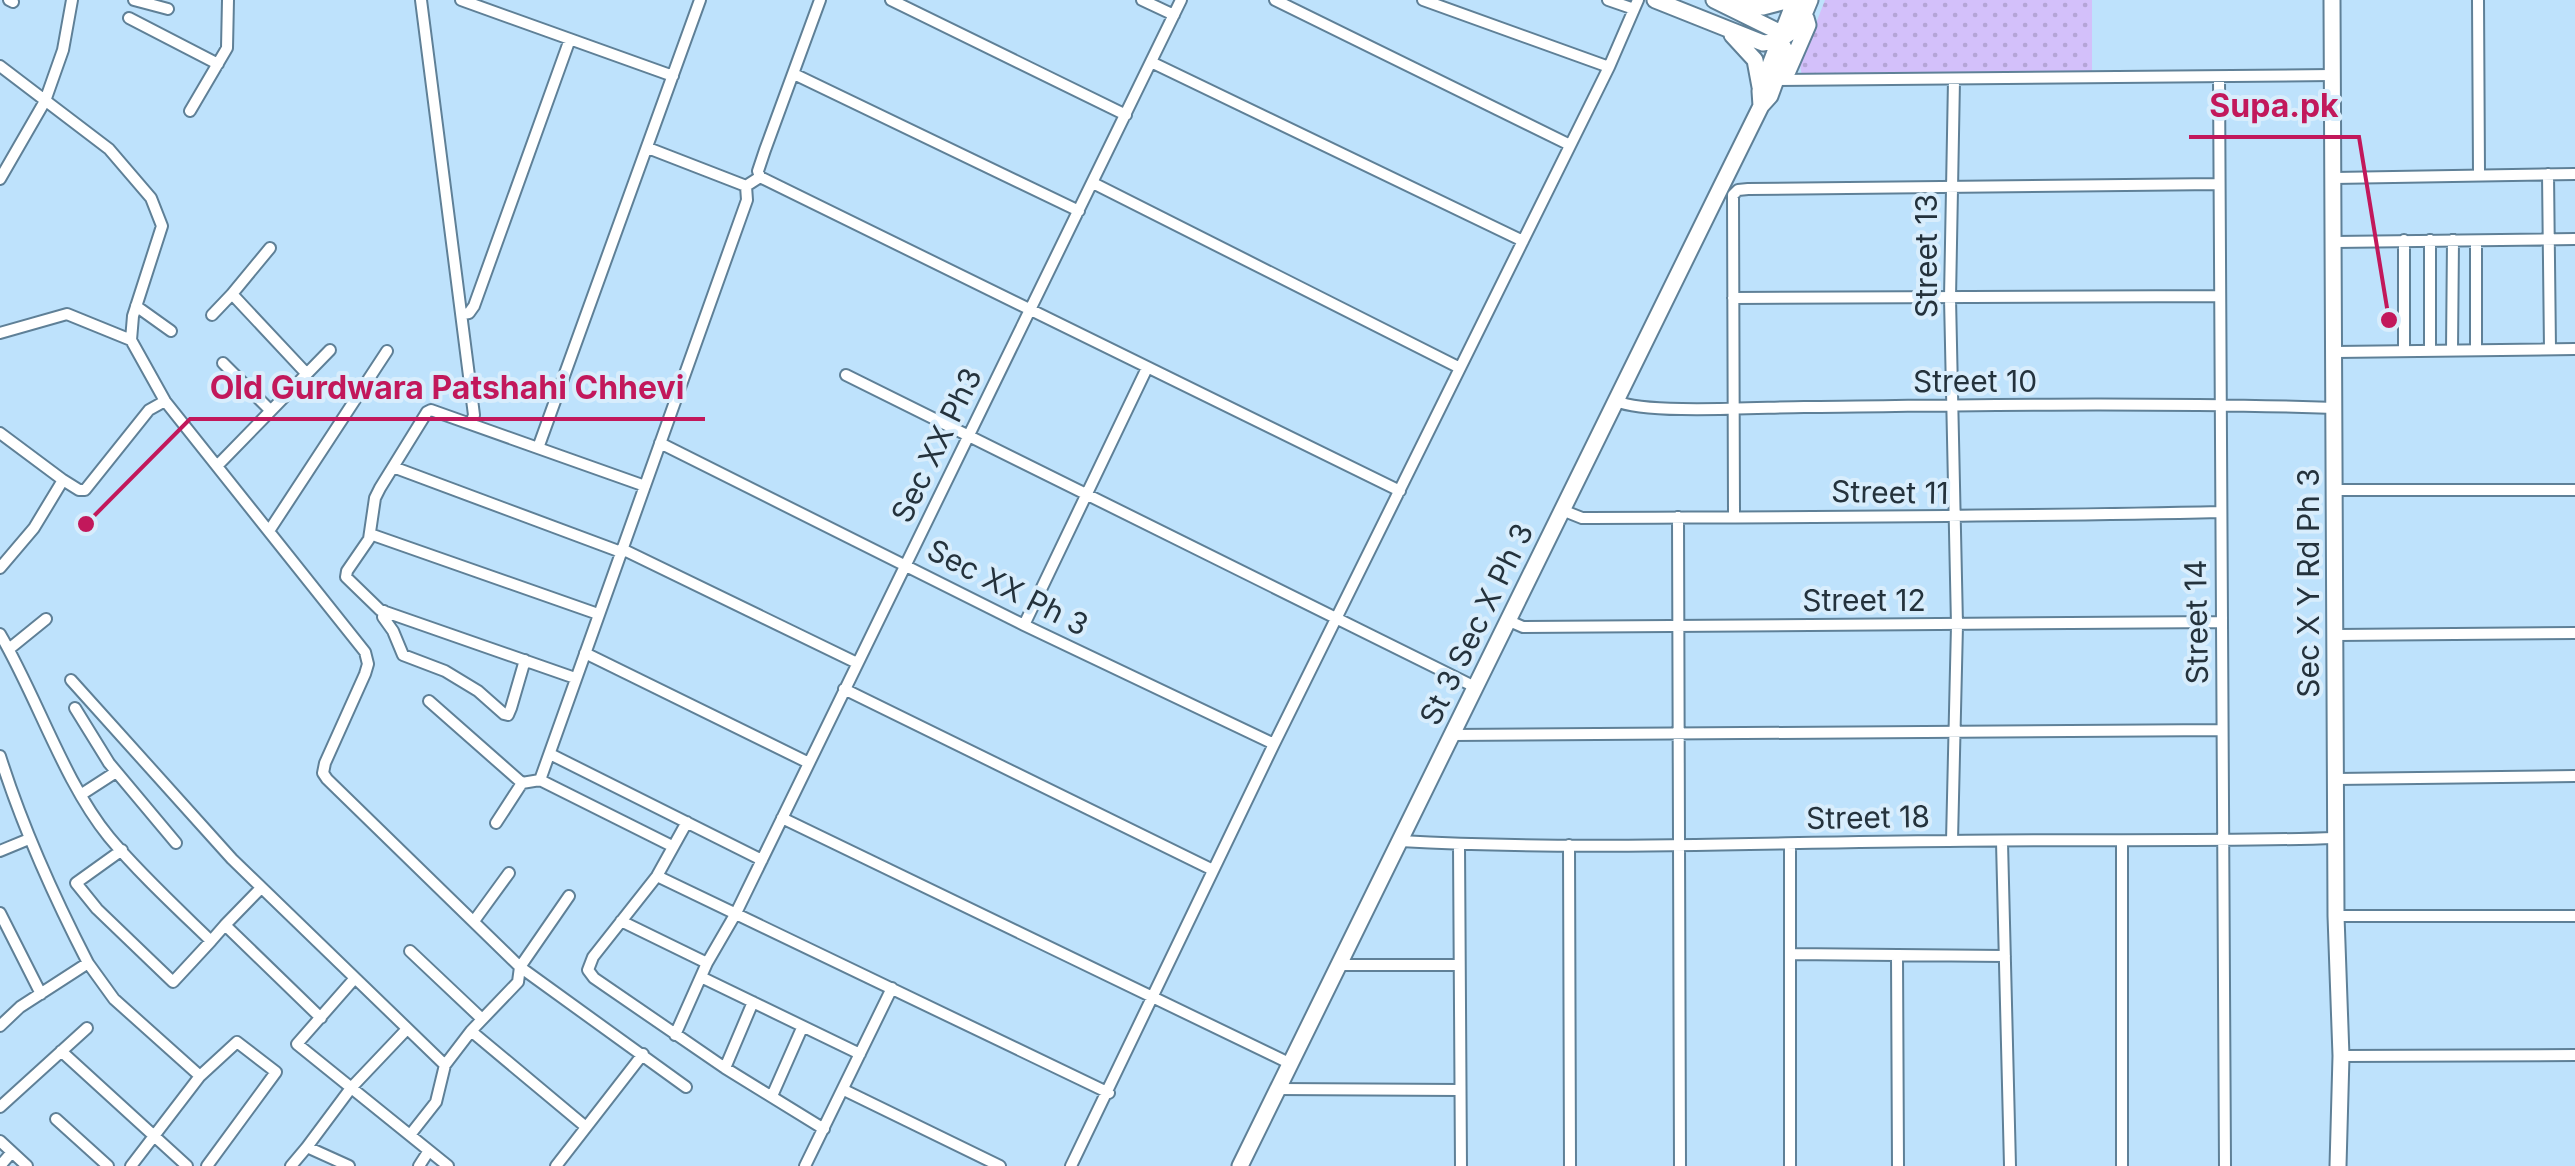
<svg xmlns="http://www.w3.org/2000/svg" width="2575" height="1166" font-family="Inter,sans-serif">
<style>
.grass{fill:url(#grass-dots)}
.lines{fill:none;stroke-linecap:round;stroke-linejoin:round}
.street-casing{stroke:#5f8097;stroke-width:14}
.secondary-casing{stroke:#5f8097;stroke-width:19}
.street{stroke:#fff;stroke-width:10}
.secondary{stroke:#fff;stroke-width:15}
.labels{text-anchor:middle;dominant-baseline:central;stroke-width:8;stroke-linejoin:round;paint-order:stroke}
.street-label{font-size:30px;fill:#24323c;stroke:#d8edfc}
.leader{fill:none;stroke:#c2185b;stroke-width:4}
.callout-dot{fill:#c2185b;stroke:#d8edfc;stroke-width:4}
.callout-label{font-size:32px;text-anchor:middle;font-weight:bold;fill:#c2185b;stroke:#d8edfc;stroke-width:8;stroke-linejoin:round;paint-order:stroke}
</style>
<defs>
<pattern id="grass-dots" width="8" height="8" patternUnits="userSpaceOnUse" patternTransform="scale(2.5)"><rect width="8" height="8" fill="#d3c0fa"/><path d="M2 2h.1M6 6h.1" fill="none" stroke="#b5a5d7" stroke-width="1.8" stroke-linecap="round"/></pattern>
</defs>
<rect width="100%" height="100%" fill="#bee2fc"/>
<path class="grass" d="M1825 0H2092V71L1802 76 1800 65Z"/>
<g class="lines">
<g class="street-casing">
<path id="street" d="M9 0 13 2
M134 0 168 9
M421 0 474 415 471 423
M461 0 673 76
M891 0 1126 115
M1142 0 1174 15
M1275 0 1570 145
M1423 0 1609 67
M1608 0 1634 9
M2478 0 2479 174
M129 18 218 64
M1151 62 1523 241
M0 66 109 149 151 198 162 226 133 316 131 340
M794 74 1079 211
M2219 77 2225 1166
M1777 80 2332 75
M190 111 227 48 228 0
M648 148 746 186
M2548 174 2550 349
M760 177 1400 491
M2334 178 2575 174
M0 179 45 101 63 50 72 0
M1093 183 1460 368
M1733 195 1738 190 1748 189 2218 184
M1733 195 1734 515
M2335 242 2575 239
M270 248 232 294 306 373
M1733 298 2220 296
M136 306 171 331
M463 314 469 313 474 306 570 39
M212 315 232 294
M0 333 67 314 131 340 165 401 365 652 368 664 365 674 325 763 323 773 327 779 520 967 686 1087
M2404 350V240
M2430 350V240
M2452 350 2453 240
M2476 350V241
M2336 352 2575 349
M223 363 270 410
M846 375 1475 687
M1616 401C1647 415 1765 407 1804 407 1981 405 2158 402 2335 408
M0 433 63 480
M660 443 1024 625 1274 744
M538 448 700 0
M217 466 330 350
M393 467 621 552
M2336 490H2575
M1562 510 1582 518C1794 517 2007 517 2220 512
M1678 517 1680 1166
M269 531 387 351
M370 534 598 614
M622 549 857 663
M0 568 34 528 63 480 79 490H85L149 410 165 401
M384 611 383 617 393 631 403 655 445 671 478 691 504 714 508 715 511 708 525 660
M1507 620 1523 627 2222 622
M1024 625 1147 368
M0 634C37 697 64 782 109 837 139 873 177 908 211 941L225 925 321 1018
M2337 635 2575 633
M9 649 46 619
M585 653 809 763
M575 678 380 610 346 577 347 571 369 539 375 498 380 488 427 412 431 410 645 486
M71 680 232 859 445 1065
M844 689 1213 870
M429 701 522 783
M75 708 109 763 176 843
M1452 735 2222 730
M550 754 762 860
M0 756C23 829 53 895 88 963L20 1007 0 1026
M2336 779 2575 776
M540 780 747 200 746 186 760 177 758 171 765 150 820 0
M82 794 116 772
M782 818 1289 1063
M687 822 657 876 593 957 588 970 594 978 725 1068 824 1129
M496 823 522 783 540 780 672 846
M1400 841C1582 851 1766 842 1948 841 2078 839 2207 842 2336 838
M1952 841 1957 625 1950 298 1954 80
M2002 842 2010 1166
M2122 842V1166
M1459 845 1461 1166
M1569 845 1570 1166
M122 850 76 883 97 909 173 982 211 941
M0 851 29 839
M657 876 1109 1093
M0 913 41 994
M2336 916H2575
M474 921 509 873
M621 921 707 963
M225 925 261 888
M410 951 482 1019
M1790 954 2005 956
M1897 955 1898 1166
M88 963 114 999 200 1076
M1339 965H1459
M701 977 860 1054
M355 978 297 1044 448 1166
M471 1031 586 1127
M675 1035 707 963 736 913 1181 0
M61 1051 187 1166
M2341 1056 2575 1055
M725 1068 753 1002
M1277 1089 1460 1090
M844 1090 1000 1166
M772 1096 802 1028
M0 1107 87 1028
M56 1119 108 1166
M410 1135 436 1102 445 1065 471 1031 518 982 520 967 569 896
M0 1141 27 1166
M0 1166 12 1152
M131 1166 200 1076 237 1042 276 1072 207 1166
M291 1166 307 1147
M349 1166 307 1147 351 1088 407 1029
M419 1166 428 1152
M556 1166 643 1054
M805 1166 892 988
M1071 1166 1274 744 1609 67 1638 0
M1790 1166V844"/>
</g>
<g class="secondary-casing">
<path id="secondary" d="M1655 0 1763 43C1791 40 1801 24 1810 0
M2332 0 2336 916 2341 1056 2338 1166
M1734 7H1763L1790 0
M1732 35 1755 60 1760 87
M1788 71 1808 25 1806 18
M1761 106 1760 91 1795 0
M1240 1166 1720 189 1761 106 1770 96 1786 52 1775 30 1714 0"/>
</g>
<use href="#street" class="street"/>
<use href="#secondary" class="secondary"/>
</g>
<g class="labels">
<g class="street-label">
<text transform="translate(1926 256) rotate(-90)">Street 13</text>
<text x="1975" y="381">Street 10</text>
<text transform="translate(936 445) rotate(-64)">Sec XX Ph3</text>
<text transform="translate(1890 492) rotate(1)">Street 11</text>
<text transform="translate(2308 583) rotate(-90)">Sec X Y Rd Ph 3</text>
<text transform="translate(1008 587) rotate(27)">Sec XX Ph 3</text>
<text x="1864" y="600">Street 12</text>
<text transform="translate(2196 622) rotate(-91)">Street 14</text>
<text transform="translate(1476 624) rotate(-64)">St 3 Sec X Ph 3</text>
<text transform="translate(1868 817) rotate(-1)">Street 18</text>
</g>
</g>
<path class="leader" d="M2389 320L2359 137H2189M86 524L190 419H705"/>
<g class="callout-dot">
<circle cx="2389" cy="320" r="10"/>
<circle cx="86" cy="524" r="10"/>
</g>
<g class="callout-label">
<text x="2274" y="117">Supa.pk</text>
<text x="447" y="399">Old Gurdwara Patshahi Chhevi</text>
</g>
</svg>
